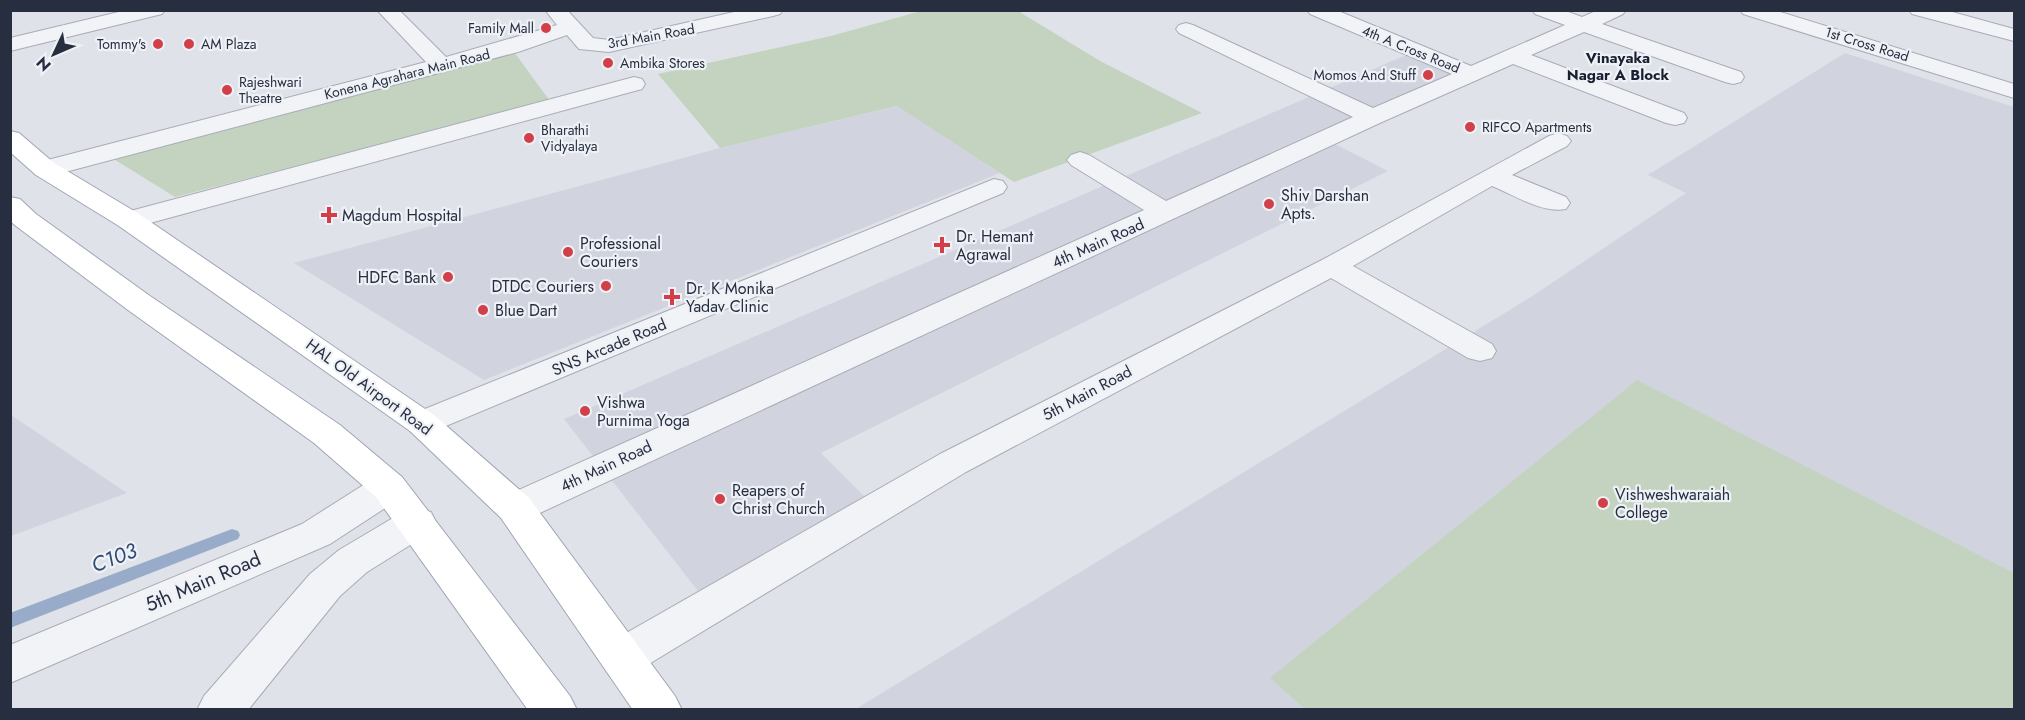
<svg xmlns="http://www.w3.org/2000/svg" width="2025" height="720" font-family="Jost,sans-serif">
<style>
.built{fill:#d1d4de}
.green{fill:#c3d3bf}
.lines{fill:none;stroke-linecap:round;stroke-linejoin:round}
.stream{fill:#98acca;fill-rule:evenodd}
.minor-casing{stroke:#a8acb6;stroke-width:2}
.primary-casing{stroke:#9ea5b5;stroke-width:2}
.minor{fill:#f1f3f7;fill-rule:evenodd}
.primary{fill:#fff;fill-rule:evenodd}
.poi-dot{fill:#d23f49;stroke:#eef1f6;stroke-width:2}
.labels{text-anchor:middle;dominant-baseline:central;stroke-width:4.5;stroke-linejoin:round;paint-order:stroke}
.far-poi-label{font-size:14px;fill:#272e40;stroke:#eef1f6;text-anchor:start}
.far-street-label{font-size:14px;fill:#272e40;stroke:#eef1f6}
.far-neighbourhood-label{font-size:15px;font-weight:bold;fill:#191f31;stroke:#eef1f6}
.poi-label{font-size:16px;fill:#272e40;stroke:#eef1f6;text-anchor:start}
.street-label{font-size:16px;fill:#272e40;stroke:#eef1f6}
.near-street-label{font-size:20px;fill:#272e40;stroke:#eef1f6}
.near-water-label{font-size:21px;font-style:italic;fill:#304975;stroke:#eef1f6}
</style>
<rect width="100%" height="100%" fill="#dfe2e8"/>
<path class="built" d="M1413 52 1480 79 1331 142 1388 171 821 453 865 497 698 591 564 419Z
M1845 53 2014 107V709L854 710 1531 297 1686 193 1648 175Z
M898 106 1000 173 484 380 294 263 720 148Z
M11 415 127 493 11 536Z"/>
<path class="green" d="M921 11H1018L1100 61 1202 113 1014 182 897 106 720 148 658 74 831 36Z
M514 52 550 101 175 197 112 158Z
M1637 380 2014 573V709L1306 710 1270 678Z"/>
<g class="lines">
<path class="stream" d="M232 529 238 531 240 535 238 539 10 628V613Z"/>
<g class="minor-casing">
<path id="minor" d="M127 10H165L162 14 10 51V38Z
M377 10H399L446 57 557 25 545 10H567L593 38 609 40 743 10H783L780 14 773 16 609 52 579 49 567 35 518 52 54 175 45 177 36 175 32 169 36 163 426 62Z
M1307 10H1336L1471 66 1565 25 1535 14 1532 10H1563L1582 17 1598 10H1626L1623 14 1602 24 1741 72 1744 77 1741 82 1733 84 1725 82 1584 32 1531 55 1684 113 1687 118 1684 123 1675 125 1666 123 1513 64 1382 122 529 518 515 522 501 518 496 508 501 498 1144 210 1071 165 1067 160 1071 155 1080 152 1089 155 1166 201 1353 117 1179 33 1176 29 1179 25 1186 23 1193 25 1373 108 1452 74 1310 14Z
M1740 10H1774L2014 84V98L1743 14Z
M1909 10H1945L2014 29V41L1912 14Z
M634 77 642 79 645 84 642 89 139 226 129 228 119 226 115 220 119 214Z
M1558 133 1567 136 1571 141 1567 146 1512 175 1566 197 1570 203 1566 209C1543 214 1514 195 1492 186L1353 266 1492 344 1496 351 1492 358 1480 361 1468 358 1331 278 966 472 639 670 623 675 607 670 601 657 607 644 940 454 1322 260 1549 136Z
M994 179 1003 181 1007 187 1003 193 434 431 422 435 410 431 404 423 410 415Z
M389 473 402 477 408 487 402 497 330 544 10 683V645L302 524 376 477Z
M417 508 431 512 436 522 431 532 367 572 340 596 248 710H197L204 696 310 574 339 550 403 512Z"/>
</g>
<g class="primary-casing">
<path id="primary" d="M10 131 19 133 54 163 139 214 434 415 529 498 675 696 682 710H633L501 518 410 431 119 226 36 175 10 152Z
M10 197 20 199 36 214 150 296 340 425 402 477 570 696 577 710H528L376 497 314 443 128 310 16 226 10 221Z"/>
</g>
<use href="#minor" class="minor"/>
<use href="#primary" class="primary"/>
</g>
<g class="poi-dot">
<circle cx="546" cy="28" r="6"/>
<circle cx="158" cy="44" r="6"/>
<circle cx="189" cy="44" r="6"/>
<circle cx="608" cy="63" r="6"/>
<circle cx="1428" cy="75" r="6"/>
<circle cx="227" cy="90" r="6"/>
<circle cx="1470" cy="127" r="6"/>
<circle cx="529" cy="138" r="6"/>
<circle cx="1269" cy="204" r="6"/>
<path d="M326 206h6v6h6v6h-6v6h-6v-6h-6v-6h6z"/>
<path d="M939 236h6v6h6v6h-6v6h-6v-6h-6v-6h6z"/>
<circle cx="568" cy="252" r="6"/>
<circle cx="448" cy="277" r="6"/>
<circle cx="606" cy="286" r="6"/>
<path d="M669 288h6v6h6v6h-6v6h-6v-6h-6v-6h6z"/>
<circle cx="483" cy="310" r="6"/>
<circle cx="585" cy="411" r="6"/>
<circle cx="720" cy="499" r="6"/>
<circle cx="1603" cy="503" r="6"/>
</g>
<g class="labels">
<g class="far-poi-label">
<text x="534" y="28" text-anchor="end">Family Mall</text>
<text x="146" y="44" text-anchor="end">Tommy's</text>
<text x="201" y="44">AM Plaza</text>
<text x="620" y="63">Ambika Stores</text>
<text x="1416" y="75" text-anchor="end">Momos And Stuff</text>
<text x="239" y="82">Rajeshwari<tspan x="239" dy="16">Theatre</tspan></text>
<text x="1482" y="127">RIFCO Apartments</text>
<text x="541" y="130">Bharathi<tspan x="541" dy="16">Vidyalaya</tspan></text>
</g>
<g class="far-street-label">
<text transform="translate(651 36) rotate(-10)">3rd Main Road</text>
<text transform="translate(1867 44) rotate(17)">1st Cross Road</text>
<text transform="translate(1411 49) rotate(22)">4th A Cross Road</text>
<text transform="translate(407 74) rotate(-14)">Konena Agrahara Main Road</text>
</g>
<g class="far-neighbourhood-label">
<text x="1618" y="58">Vinayaka<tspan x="1618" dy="17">Nagar A Block</tspan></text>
</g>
<g class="poi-label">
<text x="1281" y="195">Shiv Darshan<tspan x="1281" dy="18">Apts.</tspan></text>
<text x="342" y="215">Magdum Hospital</text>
<text x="956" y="236">Dr. Hemant<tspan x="956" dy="18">Agrawal</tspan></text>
<text x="580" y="243">Professional<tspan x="580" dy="18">Couriers</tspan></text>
<text x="436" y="277" text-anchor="end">HDFC Bank</text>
<text x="594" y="286" text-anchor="end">DTDC Couriers</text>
<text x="686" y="288">Dr. K Monika<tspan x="686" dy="18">Yadav Clinic</tspan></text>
<text x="495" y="310">Blue Dart</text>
<text x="597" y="402">Vishwa<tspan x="597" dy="18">Purnima Yoga</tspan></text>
<text x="732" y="490">Reapers of<tspan x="732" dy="18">Christ Church</tspan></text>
<text x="1615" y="494">Vishweshwaraiah<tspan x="1615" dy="18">College</tspan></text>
</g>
<g class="street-label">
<text transform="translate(1098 243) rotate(-24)">4th Main Road</text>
<text transform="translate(609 347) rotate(-23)">SNS Arcade Road</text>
<text transform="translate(369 387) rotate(36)">HAL Old Airport Road</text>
<text transform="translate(1087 393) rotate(-28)">5th Main Road</text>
<text transform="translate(606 466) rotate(-25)">4th Main Road</text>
</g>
<g class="near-street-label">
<text transform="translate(203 582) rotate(-23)">5th Main Road</text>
</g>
<g class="near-water-label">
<text transform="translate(114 558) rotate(-21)">C103</text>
</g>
</g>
<rect width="2025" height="720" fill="none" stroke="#272e40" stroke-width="24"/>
<g transform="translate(54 54) rotate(226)" stroke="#eef1f6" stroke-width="4.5" paint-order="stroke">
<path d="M0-4.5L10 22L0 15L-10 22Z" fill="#272e40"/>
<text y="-9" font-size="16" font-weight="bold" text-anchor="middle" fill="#272e40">N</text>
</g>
</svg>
